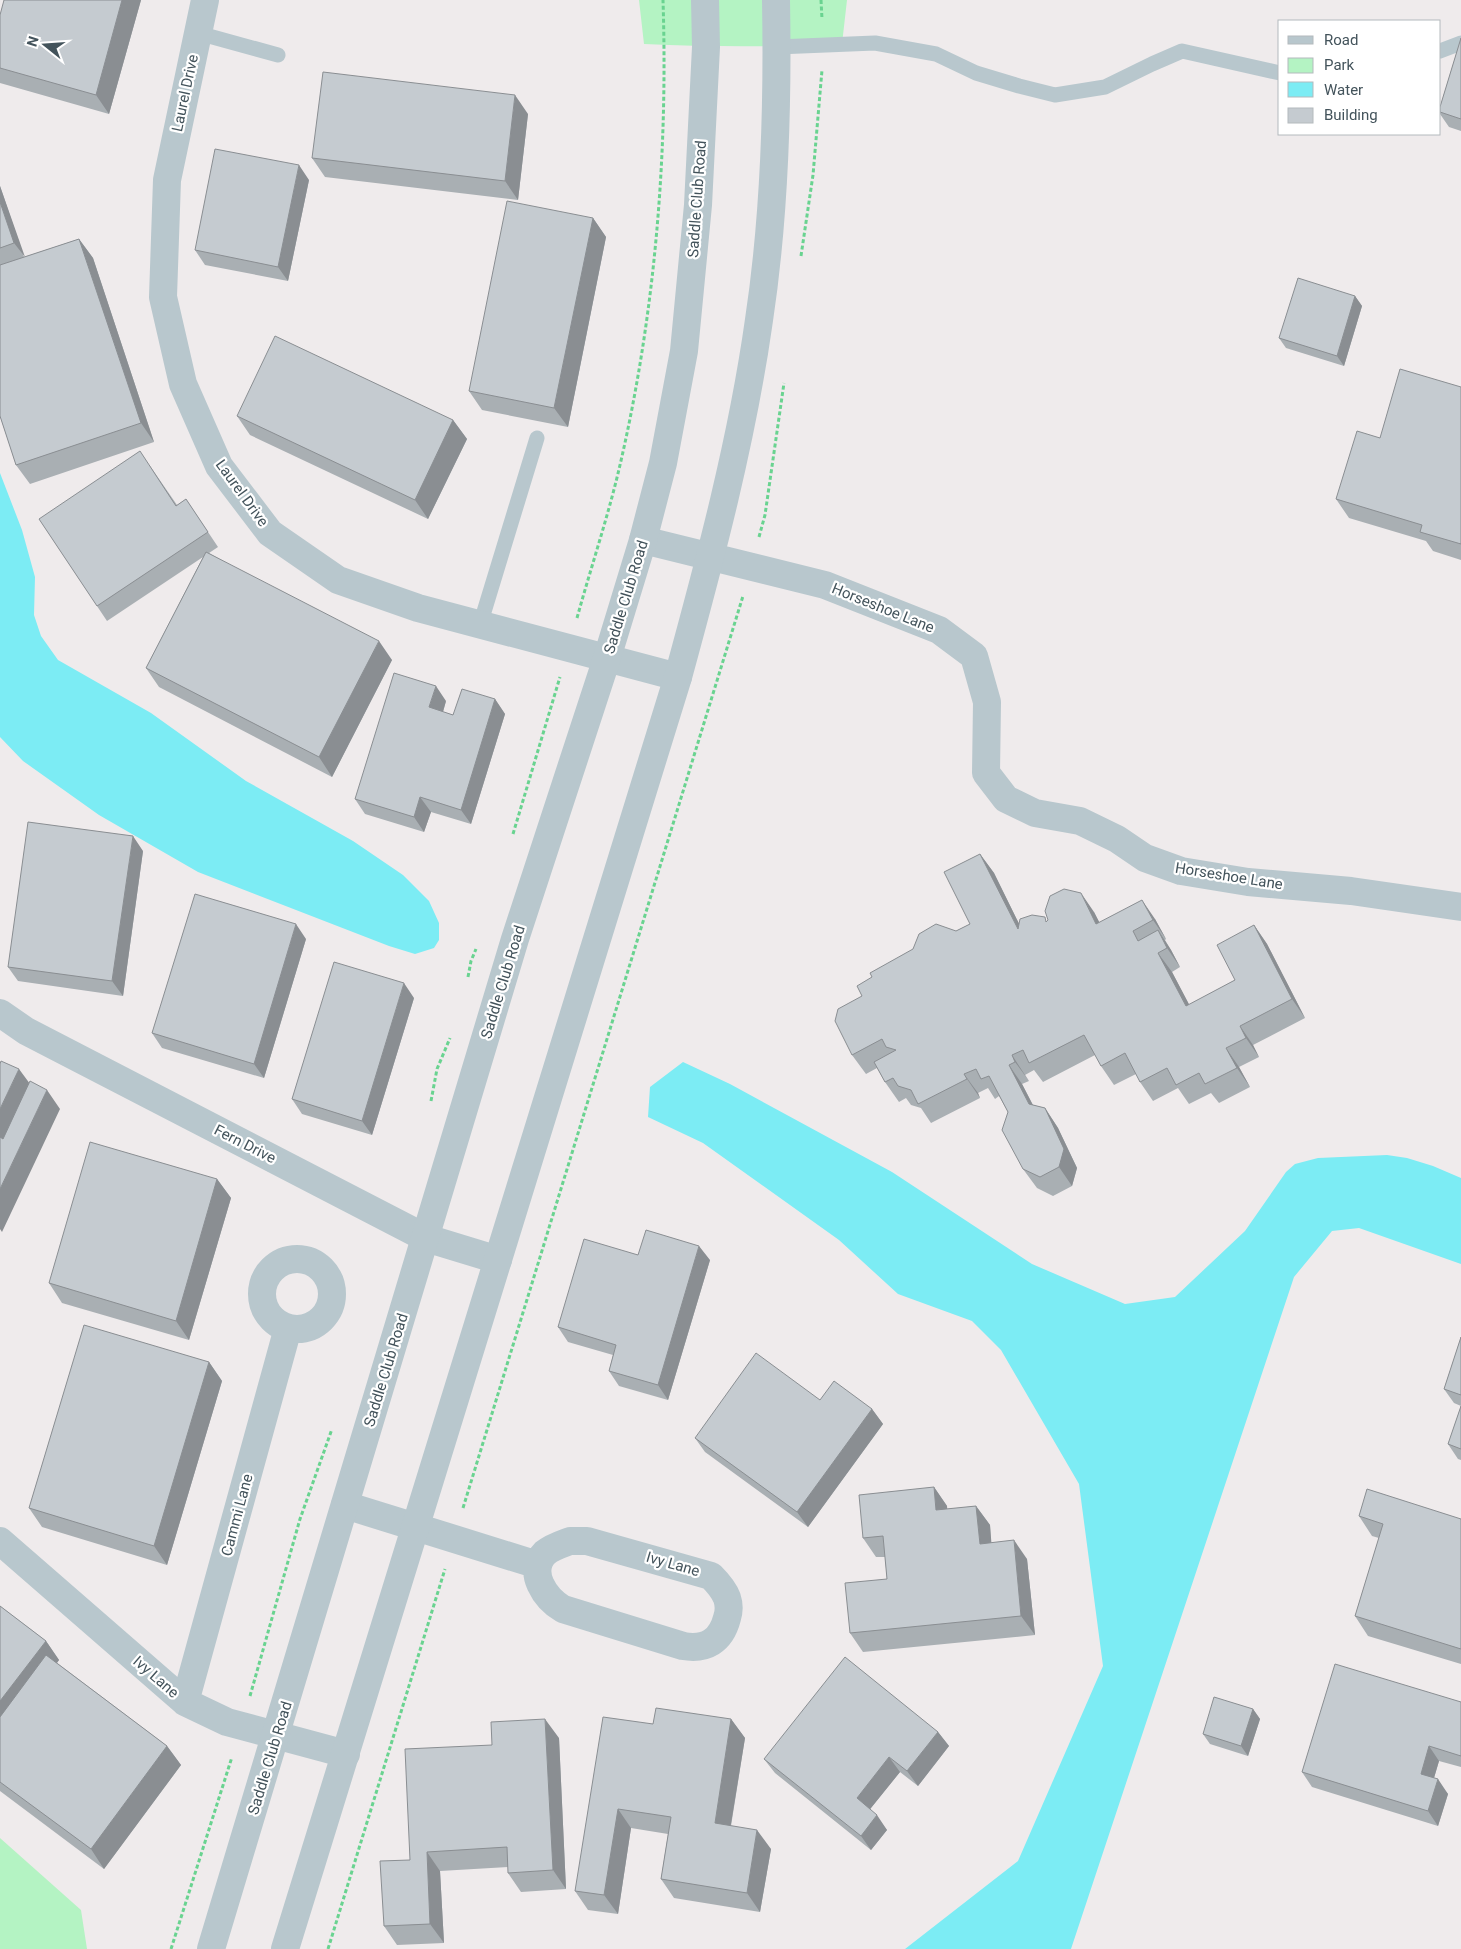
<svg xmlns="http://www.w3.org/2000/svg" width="1461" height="1949" font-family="Roboto,sans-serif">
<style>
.green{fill:#b4f3c3}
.water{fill:#7cecf4}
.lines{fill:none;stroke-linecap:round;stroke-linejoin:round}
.path{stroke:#69d390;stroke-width:3;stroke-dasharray:4 2.5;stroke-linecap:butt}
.service{stroke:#b8c7cd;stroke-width:15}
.minor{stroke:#b8c7cd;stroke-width:28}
.tertiary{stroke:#b8c7cd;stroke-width:28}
.wall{fill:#a9afb3}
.shaded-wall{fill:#8a8e92}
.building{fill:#c5cbd0;stroke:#8a8e92}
.labels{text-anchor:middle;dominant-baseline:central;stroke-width:4.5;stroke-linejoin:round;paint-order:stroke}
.street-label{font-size:15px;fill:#43535b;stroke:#fff}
</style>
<rect width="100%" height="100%" fill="#efebec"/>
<path class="green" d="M639 0H847L842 44C776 47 710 47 644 44Z
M0 1838 81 1910 87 1949H0Z"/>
<path class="water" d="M0 473 22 530 35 577 34 615 41 636 58 660 151 713 246 781 353 841 403 875 429 901 439 923V940L434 948 415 954 389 946 198 872 99 815 23 761 0 737Z
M683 1062 730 1084 892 1172 1032 1264 1125 1304 1175 1297 1245 1231 1286 1172 1295 1164 1318 1158 1387 1155 1407 1158 1433 1166 1461 1178V1264L1359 1228 1332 1231 1294 1277 1071 1949H905L1018 1861 1103 1666 1079 1484 1001 1350 972 1321 898 1294 839 1240 703 1143 648 1117 650 1087Z"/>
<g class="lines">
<path class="path" d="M821 0 822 19
M801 256 813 175 822 70
M759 537 765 515 784 383
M577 618C591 567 608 517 620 465 655 314 668 155 663 0
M513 834 560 677
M468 977 471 961 476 949
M431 1101 437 1069 450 1038
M463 1508 743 596
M250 1696 300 1519 332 1429
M171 1949 232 1757
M328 1949 445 1569"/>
<path class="service" d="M198 33 278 55
M777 47 875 43 936 54 976 73 1019 86 1055 95 1105 87 1152 64 1182 51 1280 73
M1440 51 1461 43
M480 625 537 438"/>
<path class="minor" d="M205 0 167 180 163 297 183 384 219 466 270 533 338 580 418 608 678 677
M643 540 825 585 939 630 974 656 987 702 986 773 1006 799 1035 813 1080 821 1117 839 1145 858 1181 871 1248 882 1351 891 1461 907
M0 1013 26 1031 426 1238 498 1260
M262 1294a35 35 0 1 1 70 0a35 35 0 1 1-70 0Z
M345 1505 538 1565
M0 1541 185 1702 227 1722 346 1754
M570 1541H587L711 1576C717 1582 724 1590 727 1598 729 1604 729 1612 727 1618 721 1641 706 1650 683 1646L563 1609C546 1599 526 1572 545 1553 552 1547 562 1544 570 1541Z
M185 1702 288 1328"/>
<path class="tertiary" d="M211 1949 515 939 607 658 643 540 663 463 684 351 698 205 706 47 705 0
M285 1949 678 677C710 560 742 441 759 320 775 214 778 107 776 0"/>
</g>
<path class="wall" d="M141 0 109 114 0 83V15Z
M1461 38V131L1449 127 1440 114V107Z
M528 114 518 200 325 177 312 158Z
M309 180 288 281 205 265 195 250Z
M0 186 24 257 79 239 93 258 154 442 30 484 16 465 0 416Z
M593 218 606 237 568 427 482 410 469 391Z
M1355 296 1362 306 1344 366 1286 348 1279 338Z
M1461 387V560L1433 551 1426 541 1349 518 1336 499 1380 438Z
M237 416 453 420 467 439 428 519 250 435Z
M150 466 177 505 186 499 218 547 209 553 392 660 332 777 159 687 146 668 203 557 107 621 97 606Z
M495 699 505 714 471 824 431 812 424 832 365 814 355 799 446 701 443 712 453 715Z
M143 851 123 996 18 981 8 967Z
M980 854 994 873 1019 924 1047 921 1094 912 1099 922 1155 919 1166 939 1165 940 1171 950 1180 967 1172 972 1189 1005 1235 980 1254 925 1267 944 1305 1018 1253 1045 1259 1057 1239 1067 1250 1087 1219 1103 1211 1093 1189 1104 1178 1088 1153 1101 1140 1082 1136 1074 1114 1085 1101 1066 1095 1055 1043 1082 1034 1070 1025 1075 1029 1081 1022 1084 1033 1105 1045 1108 1058 1128 1077 1168 1072 1186 1053 1196 1037 1188 1023 1169 1008 1112 999 1096 995 1099 988 1088 978 1093 980 1098 931 1123 921 1108 911 1105 906 1098 899 1102 885 1082 877 1068 866 1074 852 1055 862 996 956 931 970 924Z
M306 939 264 1078 162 1048 152 1033Z
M414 998 372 1135 302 1114 292 1099Z
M217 1179 231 1198 189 1340 62 1303 49 1283Z
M638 1255 710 1260 668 1400 619 1386 609 1371 613 1355 568 1342 558 1327Z
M1461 1337V1406L1454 1403 1444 1389Z
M209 1362 222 1381 167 1565 42 1527 29 1508Z
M820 1400 872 1409 883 1424 808 1527 705 1452 695 1438Z
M1461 1406V1460L1458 1459 1448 1444Z
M934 1487 947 1506V1509L976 1506 990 1525 991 1543 1027 1559 1035 1635 863 1652 850 1633 887 1579 885 1557H876L863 1538Z
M1359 1516 1461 1519V1664L1368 1636 1355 1616 1379 1538 1372 1536Z
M0 1606 46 1641 59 1660 57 1663 167 1746 181 1765 104 1869 0 1791Z
M1461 1702V1767L1439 1761 1434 1778 1448 1794 1438 1826 1312 1787 1302 1772Z
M1253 1709 1260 1719 1248 1756 1210 1744 1203 1734Z
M731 1719 745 1738 731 1826 771 1849 760 1912 674 1898 661 1879 668 1834 631 1828 618 1914 588 1910 575 1891 653 1724Z
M938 1732 949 1746 918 1786 900 1772 870 1809 887 1830 871 1850 775 1773 764 1759Z
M559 1738 566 1889 521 1892 508 1873V1867L440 1871 444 1943 397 1945 384 1926 410 1860 492 1745Z"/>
<path class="shaded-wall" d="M122 0H141L109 114 96 95Z
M515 95 528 114 518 200 505 181Z
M299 165 309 180 288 281 278 267Z
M0 186 25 257 14 243 0 202Z
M593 218 606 237 568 427 554 408Z
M79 239 93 258 154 442 141 423Z
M1355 296 1362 306 1344 366 1337 356Z
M453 420 467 439 428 519 415 500Z
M379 641 392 660 332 777 319 757Z
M436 686 446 701 440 722 429 707Z
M495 699 505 714 471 824 461 810Z
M420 797 431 812 424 832 414 817Z
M133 836 143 851 123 996 112 981Z
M980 854 994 873 1031 948 1018 929Z
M1081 893 1094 912 1110 943 1096 924Z
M1142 900 1155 919 1166 939 1153 920Z
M296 924 306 939 264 1078 254 1064Z
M1254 925 1267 944 1305 1018 1292 999Z
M1158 930 1171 950 1180 967 1167 948Z
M1158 953 1172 972 1200 1025 1186 1006Z
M404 983 414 998 372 1135 362 1121Z
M1240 1026 1253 1045 1259 1057 1246 1038Z
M1226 1048 1239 1067 1250 1087 1237 1068Z
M1012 1055 1025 1075 1029 1081 1015 1062Z
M1009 1065 1022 1084 1042 1123 1029 1104Z
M19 1069 33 1088 0 1148V1109Z
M964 1074 978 1093 980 1098 967 1079Z
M47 1090 60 1109 2 1232 0 1229V1189Z
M1045 1108 1058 1128 1077 1168 1072 1186 1059 1167Z
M217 1179 231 1198 189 1340 176 1321Z
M699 1246 710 1260 668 1400 658 1385Z
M209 1362 222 1381 167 1565 154 1546Z
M872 1409 883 1424 808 1527 797 1512Z
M934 1487 947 1506 949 1529 936 1510Z
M976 1506 990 1525 993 1563 980 1544Z
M1014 1540 1027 1559 1035 1635 1021 1616Z
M46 1641 59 1660 0 1738V1701Z
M1253 1709 1260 1719 1248 1756 1241 1746Z
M545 1719 559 1738 566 1889 553 1870Z
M731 1719 745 1738 728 1842 715 1823Z
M938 1732 949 1746 918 1786 907 1771Z
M167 1746 181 1765 104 1869 91 1849Z
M1429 1746 1439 1761 1431 1788 1421 1774Z
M889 1757 900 1772 867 1813 857 1798Z
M1438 1779 1448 1794 1438 1826 1428 1811Z
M618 1809 631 1828 618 1914 604 1895Z
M877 1815 887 1830 871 1850 861 1836Z
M757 1830 771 1849 760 1912 747 1893Z
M427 1852 440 1871 444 1943 430 1924Z"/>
<path class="building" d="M4 0H122L96 95 0 68V15Z
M1461 38V119L1440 112V107Z
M323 72 515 95 505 181 312 158Z
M215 149 299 165 278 267 195 250Z
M507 201 593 218 554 408 469 391Z
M0 202 14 243 0 248Z
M79 239 141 423 16 465 0 416V265Z
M1298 278 1355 296 1337 356 1279 338Z
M275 336 453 420 415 500 237 416Z
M1400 369 1461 387V544L1420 532 1422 525 1336 499 1357 431 1380 438Z
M140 451 176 506 186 499 208 532 97 606 39 519Z
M206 552 379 641 319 757 146 668Z
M394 673 436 686 429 707 453 715 462 689 495 699 461 810 420 797 414 817 355 799Z
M28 822 133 836 112 981 8 967Z
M980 854 1018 929 1020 919 1032 915 1045 917 1046 922 1048 920 1045 911 1050 896 1064 889 1081 893 1096 924 1142 900 1153 920 1133 931 1138 941 1158 930 1167 948 1158 953 1186 1006 1235 980 1217 945 1254 925 1292 999 1240 1026 1246 1038 1226 1048 1237 1068 1205 1084 1199 1073 1176 1085 1167 1068 1140 1082 1125 1053 1101 1066 1084 1035 1029 1063 1023 1050 1012 1055 1015 1062 1009 1065 1029 1104 1045 1108 1064 1149 1059 1167 1040 1177 1023 1169 1002 1130 1008 1112 989 1076 981 1079 976 1069 964 1074 967 1079 918 1104 911 1090 898 1086 893 1078 885 1082 874 1062 896 1050 886 1047 882 1039 852 1055 835 1021 838 1009 862 996 857 986 872 977 870 973 913 949 919 934 936 924 956 931 970 924 944 872Z
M195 894 296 924 254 1064 152 1033Z
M334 962 404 983 362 1121 292 1099Z
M1 1061 19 1069 0 1109V1064Z
M30 1081 47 1090 0 1189V1137L3 1139Z
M90 1142 217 1179 176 1321 49 1283Z
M646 1230 699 1246 658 1385 609 1371 616 1345 558 1327 584 1239 638 1255Z
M84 1325 209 1362 154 1546 29 1508Z
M1461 1337V1395L1444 1389Z
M756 1353 820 1400 834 1381 872 1409 797 1512 695 1438Z
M1461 1406V1449L1448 1444Z
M934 1487 936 1510 976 1506 980 1544 1014 1540 1021 1616 850 1633 845 1583 887 1579 883 1536 863 1538 859 1495Z
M1367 1489 1461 1519V1649L1355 1616 1383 1524 1359 1516Z
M0 1606 46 1641 0 1701Z
M46 1655 167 1746 91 1849 0 1782V1717Z
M845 1657 938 1732 907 1771 889 1757 857 1798 877 1815 861 1836 764 1759Z
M1335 1664 1461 1702V1756L1429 1746 1421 1774 1438 1779 1428 1811 1302 1772Z
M1214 1697 1253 1709 1241 1746 1203 1734Z
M656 1708 731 1719 715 1823 757 1830 747 1893 661 1879 671 1817 618 1809 604 1895 575 1891 603 1717 653 1724Z
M545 1719 553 1870 508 1873 507 1847 427 1852 430 1924 384 1926 380 1861 410 1860 405 1749 492 1745 491 1722Z"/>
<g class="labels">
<g class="street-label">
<text transform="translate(185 93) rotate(-78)">Laurel Drive</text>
<text transform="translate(697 199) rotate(-86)">Saddle Club Road</text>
<text transform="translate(242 493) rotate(54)">Laurel Drive</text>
<text transform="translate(626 597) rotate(-73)">Saddle Club Road</text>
<text transform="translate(883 608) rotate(22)">Horseshoe Lane</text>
<text transform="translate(1229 876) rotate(9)">Horseshoe Lane</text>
<text transform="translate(503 982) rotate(-73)">Saddle Club Road</text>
<text transform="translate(245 1144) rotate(27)">Fern Drive</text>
<text transform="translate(386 1370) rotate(-73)">Saddle Club Road</text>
<text transform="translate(237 1515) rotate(-75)">Cammi Lane</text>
<text transform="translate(673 1564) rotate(16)">Ivy Lane</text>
<text transform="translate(156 1677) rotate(41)">Ivy Lane</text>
<text transform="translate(270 1758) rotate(-73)">Saddle Club Road</text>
</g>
</g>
<rect x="1278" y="20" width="162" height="115" fill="#ffffff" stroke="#b4babd"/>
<rect x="1288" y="36" width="25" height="8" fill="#b8c7cd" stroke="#b4babd"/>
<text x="1324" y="45" font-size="15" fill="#43535b">Road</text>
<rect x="1288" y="58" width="25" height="15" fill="#b4f3c3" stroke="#b4babd"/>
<text x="1324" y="70" font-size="15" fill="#43535b">Park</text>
<rect x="1288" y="82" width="25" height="15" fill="#7cecf4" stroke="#b4babd"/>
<text x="1324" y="95" font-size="15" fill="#43535b">Water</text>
<rect x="1288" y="108" width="25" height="15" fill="#c5cbd0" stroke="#b4babd"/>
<text x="1324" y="120" font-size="15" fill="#43535b">Building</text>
<g transform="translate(45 45) rotate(287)" stroke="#ffffff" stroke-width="4" paint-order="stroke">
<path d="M0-4L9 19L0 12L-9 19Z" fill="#43535b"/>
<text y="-8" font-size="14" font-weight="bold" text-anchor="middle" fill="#43535b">N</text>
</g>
</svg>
